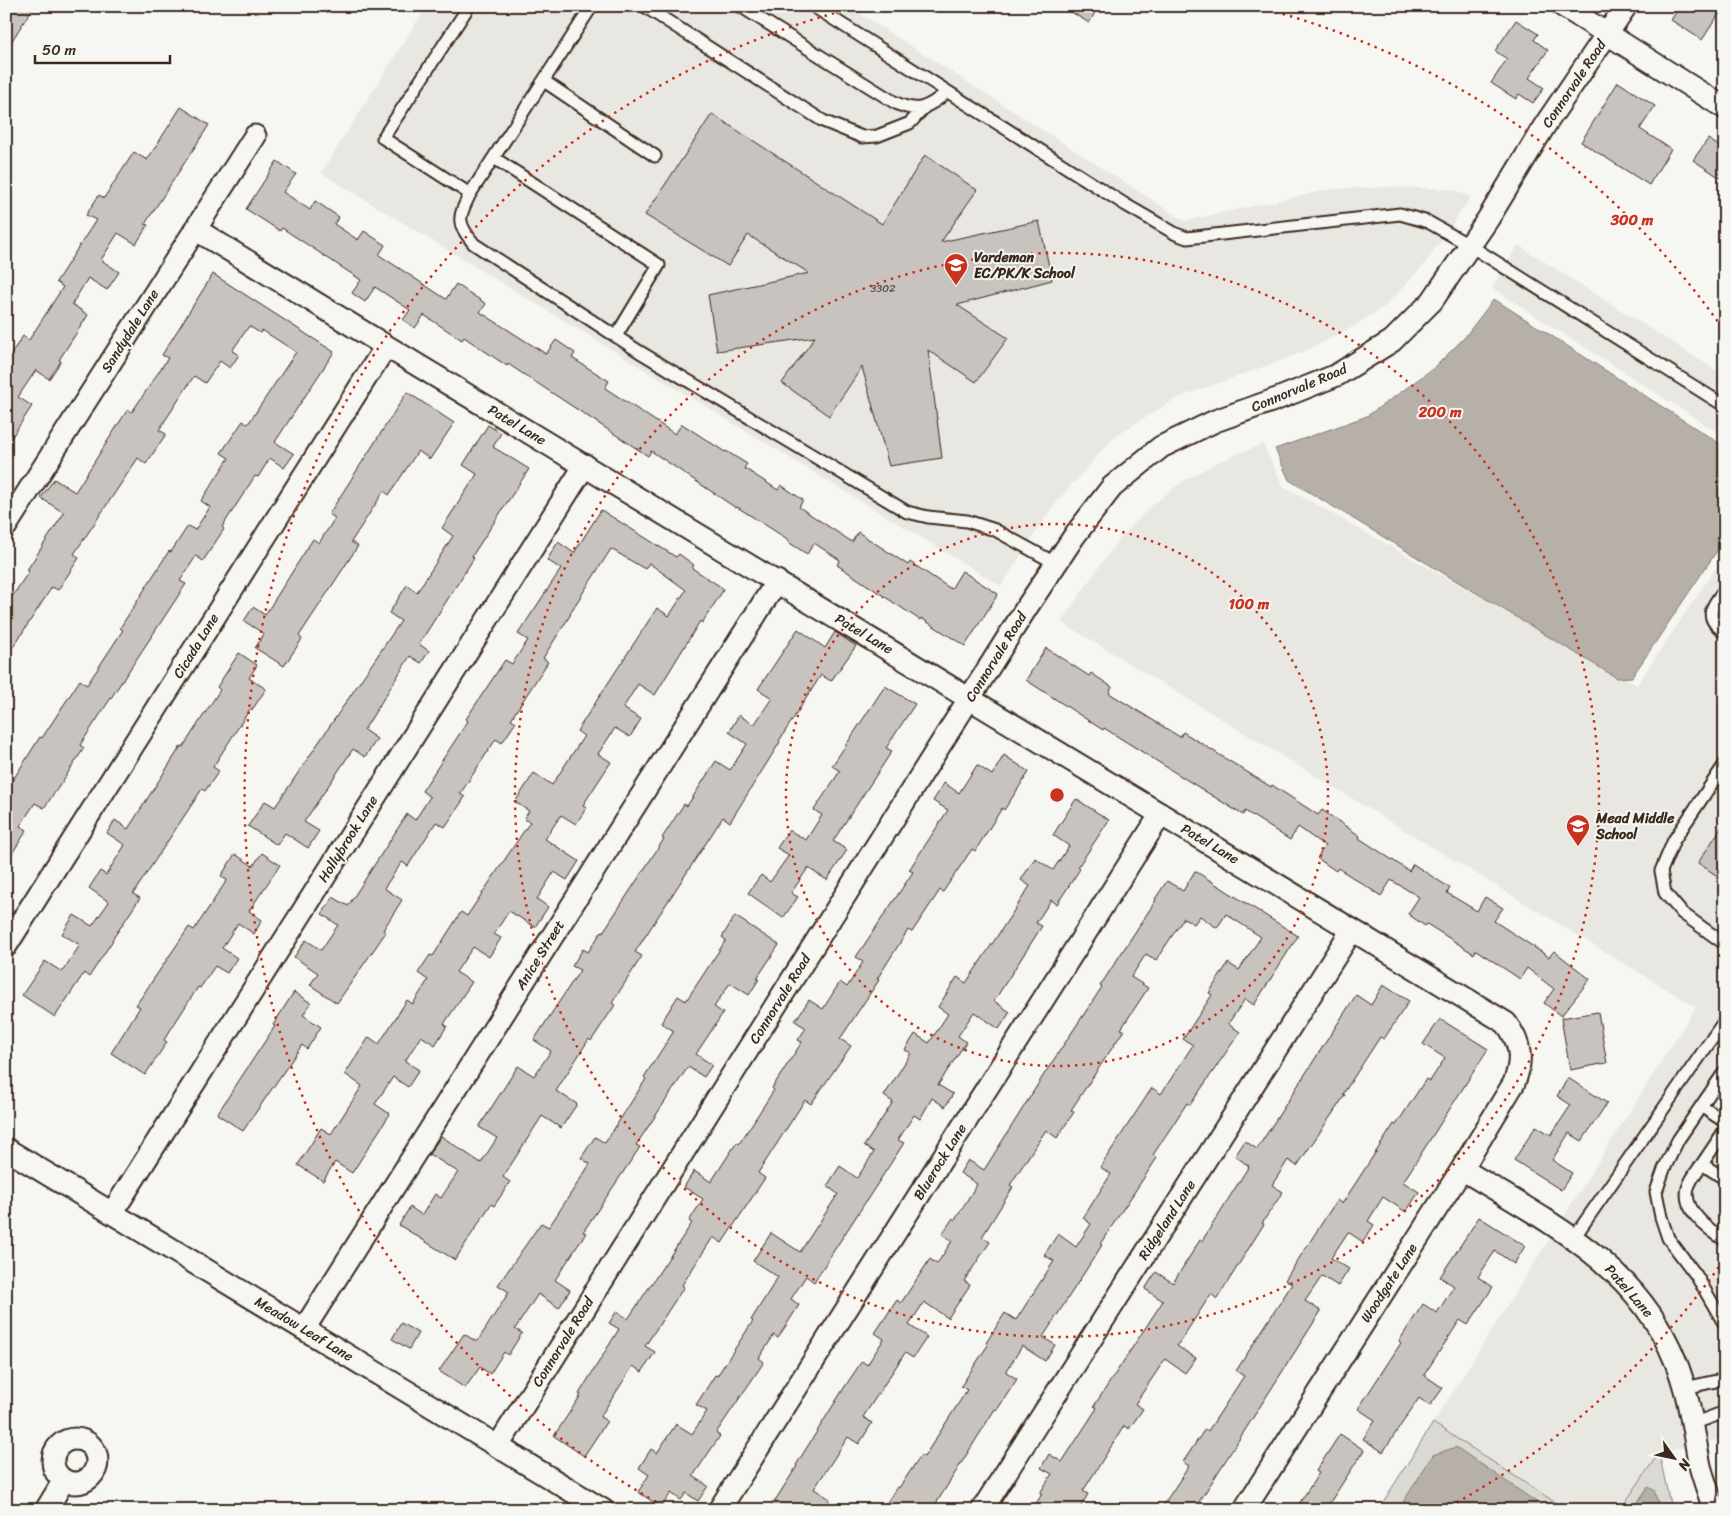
<svg xmlns="http://www.w3.org/2000/svg" width="1731" height="1516" font-family="Sriracha,sans-serif">
<style>
.built{fill:#e8e7e2}
.green{fill:#dad9d3;stroke:#8a8278}
.water{fill:#b6b0a9;stroke:#857a71}
.building{fill:#c8c3be;stroke:#3b2a1e}
.lines{fill:none;stroke-linecap:round;stroke-linejoin:round}
.service-casing{stroke:#3b2a1e;stroke-width:15}
.minor-casing{stroke:#3b2a1e;stroke-width:25}
.service{stroke:#f6f6f2;stroke-width:11}
.minor{stroke:#f6f6f2;stroke-width:21}
.ring{fill:none;stroke:#c8321e;stroke-width:2.5;stroke-dasharray:2.5 5}
.labels{text-anchor:middle;dominant-baseline:central;stroke-width:4;stroke-linejoin:round;paint-order:stroke}
.number-label{font-size:11px;fill:#5e5046}
.street-label{font-size:14px;fill:#3b2a1e;stroke:#f6f6f2}
.poi-label{font-size:14px;font-weight:bold;fill:#3b2a1e;stroke:#f6f6f2;text-anchor:start}
.centre{fill:#c8321e;stroke:#f6f6f2;stroke-width:2.5}
.ring-label{font-size:15px;text-anchor:middle;font-weight:bold;fill:#c8321e;stroke:#f6f6f2;stroke-width:4;stroke-linejoin:round;paint-order:stroke}
</style>
<rect width="100%" height="100%" fill="#f6f6f2"/>
<filter id="ink" filterUnits="userSpaceOnUse"><feTurbulence type="fractalNoise" baseFrequency=".02" numOctaves="2"/><feDisplacementMap in="SourceGraphic" scale="10" xChannelSelector="R" yChannelSelector="G"/><feConvolveMatrix kernelMatrix="1 2 1 2 8 2 1 2 1" color-interpolation-filters="sRGB"/></filter>
<g filter="url(#ink)">
<path class="built" d="M427 6H848L1185 221 1331 189 1391 187 1452 189 1471 197 1424 265 1384 307 1349 329 1301 353 1175 399 1115 436 1053 506 1001 586 321 173Z
M1518 245 1725 376V437L1492 288Z
M1263 444 1283 486 1637 685 1725 554V1440L1724 1438 1659 1453 1620 1510H1567L1433 1423 1696 1007 1061 622 1116 543 1151 506 1183 481 1220 461Z"/>
<path class="green" d="M1433 1423 1567 1510H1378Z
M1659 1453 1670 1504 1672 1510H1620Z"/>
<path class="water" d="M1494 299 1725 447V539L1632 677 1617 678 1289 480 1275 449 1367 416 1401 392 1435 367 1464 338Z
M1456 1447 1548 1510H1398L1433 1455Z
M1648 1487 1654 1490 1660 1510H1632Z"/>
<path class="building" d="M6 6H34L6 50Z
M1062 6H1099L1089 23Z
M1680 6H1724L1702 40 1671 20Z
M1516 20 1538 34 1534 40 1548 50 1529 78 1544 88 1533 103 1519 94 1516 99 1491 83 1507 59 1495 51Z
M1618 82 1655 106 1640 129 1671 149 1649 185 1581 142Z
M181 107 209 125 145 224 148 225 136 244 118 233 101 260 119 272 107 290 88 278 72 304 88 315 59 360 61 361 49 379 36 370 18 397 32 406 6 446V361L23 336 29 340 63 287 56 282 96 220 86 215 99 195 104 198 134 152 147 160Z
M712 114 882 224 925 155 977 190 941 242 1039 221 1052 280 957 305 1008 338 976 382 928 350 942 458 889 466 862 367 829 416 782 383 815 337 717 351 708 295 809 273 748 235 728 266 645 215Z
M1708 139 1725 150V181L1693 160Z
M277 161 296 174 283 192 310 210 315 201 339 217 334 224 358 240 364 231 385 245 379 255 446 299 456 284 486 304 480 312 546 354 556 340 575 353 572 358 609 381 605 388 675 434 682 424 725 452 726 451 747 464 744 468 778 490 781 485 803 500 799 507 852 542 858 532 908 565 910 562 951 589 962 571 998 594 965 646 921 618 920 620 837 565 840 560 814 543 807 554 788 542 789 540 737 507 736 508 651 451 648 456 508 364 507 366 464 337 462 340 424 315 415 328 403 320 410 310 375 287 365 302 352 293 361 280 282 228 280 231 246 209Z
M213 274 334 352 275 442 294 454 284 468 270 458 258 477 255 476 222 527 224 529 203 561 196 556 180 581 186 584 80 745 84 748 62 782 44 808 35 803 20 826 27 830 6 863V791L40 737 42 738 80 680 87 685 123 630 120 628 169 551 171 552 188 526 195 530 210 507 201 501 229 458 221 453 243 421 248 424 296 352 262 330 260 333 249 326 232 351 239 355 230 368 220 361 205 383 194 376 159 430 166 434 146 464 138 458 74 554 79 558 58 590 52 587 6 658V606L29 571 27 570 64 513 41 498 54 479 75 492 128 409 132 412 168 358 162 355Z
M407 392 454 423 430 459 418 451 389 495 384 491 351 542 358 546 299 636 302 639 284 666 255 648 264 634 244 621 253 607 265 615 313 539 319 543 335 518 329 514Z
M488 425 501 433 493 447 529 469 472 556 474 558 419 644 429 651 421 663 410 656 364 730 377 739 365 757 353 749 304 822 319 831 308 848 285 833 277 845 248 826 265 801 275 807 401 621 389 613 407 585 417 592 453 536 442 528 477 474 463 465Z
M601 510 676 557 679 554 694 565 692 568 724 589 702 623 700 621 655 695 638 684 623 708 641 719 630 737 615 728 598 754 611 762 583 805 587 807 576 824 561 815 545 839 579 861 567 880 554 872 537 899 548 907 535 927 509 911 494 934 501 938 489 957 473 947 456 972 472 982 444 1024 447 1026 435 1045 421 1036 405 1061 419 1070 408 1087 393 1077 375 1104 390 1114 352 1173 335 1162 323 1181 298 1165 321 1128 331 1134 362 1086 345 1074 369 1037 379 1044 407 1000 413 1004 428 980 418 973 430 955 433 956 461 912 467 916 530 822 524 819 529 811 515 802 534 773 552 785 584 736 577 731 657 608 669 616 686 590 649 563 645 569 611 549 570 613 571 614 543 658 548 662 511 719 516 722 502 743 496 739 460 794 465 797 445 827 436 822 408 866 402 862 384 888 402 900 383 930 386 932 337 1003 310 985 318 973 294 957 306 940 321 950 338 925 322 914 333 897 348 906 407 814 415 820 430 797 422 791 468 721 466 719 505 660 512 664 528 640 518 634 561 569 547 560 558 542 574 553Z
M798 629 825 648 835 632 856 646 831 681 821 675 779 741 780 742 730 822 723 817 635 952 642 956 612 1003 615 1005 591 1041 589 1039 556 1091 577 1104 561 1128 542 1116 503 1177 510 1182 494 1206 491 1204 455 1260 399 1225 410 1207 422 1215 435 1194 441 1198 458 1172 429 1154 441 1136 481 1163 497 1138 479 1127 518 1066 534 1076 551 1051 534 1040 580 970 572 966 583 949 588 952 602 931 603 932 664 839 662 838 684 804 687 806 716 761 730 770 747 744 729 732 739 715 754 725 772 698 758 689Z
M1046 648 1089 676 1091 673 1112 687 1109 693 1180 737 1183 732 1271 787 1272 785 1318 815 1322 810 1360 836 1359 838 1409 871 1413 864 1450 888 1447 893 1477 911 1485 897 1503 908 1494 921 1549 957 1554 951 1590 979 1561 1016 1544 1003 1554 989 1527 968 1520 979 1476 950 1474 954 1427 924 1425 926 1408 914 1419 897 1391 880 1381 896 1338 868 1336 871 1317 858 1325 846 1298 827 1290 840 1245 811 1243 815 1104 728 1103 730 1026 680Z
M239 653 257 665 249 678 266 689 252 710 250 709 213 767 219 771 205 791 202 789 133 894 140 898 112 940H113L89 977 84 973 55 1017 22 995 45 961 62 972 80 945 62 934 74 915 92 926 109 902 89 888 100 871 106 875 125 845 107 833 115 820 128 829 181 746 183 747 220 690 217 687Z
M885 686 915 704 886 748 892 751 833 841 847 850 827 880 808 868 791 893 798 897 783 918 748 893 761 875 770 882 789 855 777 848 789 830 806 840 822 815 814 810 840 771 832 766Z
M1004 755 1029 772 1004 810 1002 808 975 851 972 849 943 892 940 890 912 932 908 930 877 979 879 980 840 1039 851 1046 811 1104 805 1100 758 1173 765 1178 722 1243 713 1237 682 1285 684 1287 645 1346 655 1352 642 1372 633 1366 600 1417 607 1421 584 1456 554 1436 581 1395 579 1394 619 1329 609 1323 617 1311 628 1319 692 1223 689 1221 703 1199 684 1187 694 1171 711 1182 737 1142 739 1144 774 1090 772 1088 802 1042 798 1040 806 1028 795 1021 809 1000 823 1009 840 982 847 987 863 962 856 957 913 872 909 870 948 810 933 801 944 783 959 793 977 765 992 775Z
M1076 799 1109 820 1078 867 1080 869 1057 904 1051 900 1036 923 1042 926 994 1001 1010 1012 999 1029 974 1012 958 1036 966 1042 938 1085 953 1094 945 1107 932 1098 920 1119 914 1115 898 1140 904 1143 833 1252 814 1282 806 1276 791 1299 799 1305 778 1338 774 1335 759 1358 764 1362 716 1433 720 1436 693 1476 708 1486 698 1501 686 1493 681 1500 671 1493 661 1507 638 1492 649 1475 639 1468 651 1449 657 1453 676 1424 692 1434 707 1411 696 1405 715 1375 717 1376 753 1321 751 1320 778 1277 753 1261 771 1233 800 1252 838 1194 827 1186 840 1166 857 1178 874 1152 864 1146 893 1102 884 1096 911 1053 905 1050 915 1034 929 1043 948 1014 938 1007 957 977 966 983 996 938 1030 886 1021 880 1035 858 1053 870 1069 846 1053 835Z
M1725 822V881L1698 863Z
M262 853 280 865 249 911 262 920 254 934 238 923 222 948 237 958 227 973 215 966 200 988 198 987 164 1040 167 1042 145 1075 111 1053 140 1007 136 1005 189 927 194 930 227 880 221 876 235 854 253 866Z
M1195 871 1298 936 1254 1005 1245 999 1228 1024 1240 1032 1190 1105 1187 1103 1153 1155 1157 1158 1100 1244 1102 1245 1043 1337 1055 1345 1045 1361 1022 1346 1006 1372 1017 1379 997 1410 995 1409 932 1510H882L897 1487 899 1488 921 1455 924 1457 967 1390 961 1386 988 1345 986 1343 1005 1313 1016 1320 1054 1261 1044 1255 1058 1234 1076 1247 1091 1224 1083 1218 1111 1174 1100 1167 1152 1088 1161 1094 1193 1045 1183 1039 1212 995 1209 993 1228 963 1239 970 1261 937 1226 914 1217 928 1200 916 1194 924 1184 918 1156 960 1146 954 1131 977 1148 988 1121 1029 1124 1030 1071 1110 1074 1112 1057 1138 1046 1130 1010 1185 1013 1187 982 1237 990 1242 964 1281 970 1285 948 1318 924 1302 909 1325 927 1337 913 1358 905 1353 863 1417 872 1423 859 1444 848 1437 814 1489 830 1499 823 1510H769L797 1466 796 1465 844 1388 862 1361 867 1365 884 1339 875 1333 897 1300 901 1303 930 1259 937 1264 952 1241 942 1234 953 1218 955 1220 977 1184 960 1173 968 1160 984 1170 1045 1073 1102 987 1100 986 1156 900 1155 899 1167 881 1183 891Z
M735 916 779 945 757 978 759 979 749 995 730 983 714 1007 723 1013 696 1054 712 1065 704 1077 688 1067 636 1145 640 1147 583 1232 586 1233 555 1280 570 1290 559 1308 538 1294 515 1329 522 1333 508 1355 504 1352 490 1374 480 1367 465 1388 439 1371 464 1334 477 1342 509 1292 498 1285 541 1223 549 1227 590 1164 581 1158 595 1137 605 1143 646 1079 644 1077 674 1031 661 1023 678 996 686 1001 726 940 722 937Z
M1383 985 1409 1001 1384 1039 1380 1037 1343 1094 1345 1095 1297 1166 1288 1160 1272 1185 1283 1192 1262 1223 1264 1224 1217 1299 1211 1294 1177 1346 1196 1358 1185 1373 1165 1359 1135 1404 1143 1409 1129 1429 1124 1426 1083 1491 1088 1494 1079 1510H1032L1042 1494 1040 1493 1052 1474 1041 1468 1049 1454 1062 1462 1097 1408 1094 1406 1163 1301 1145 1289 1156 1272 1173 1283 1200 1240 1202 1241 1249 1166 1235 1156 1245 1141 1257 1149 1356 995 1371 1005Z
M294 992 311 1003 303 1015 321 1027 307 1049 302 1045 243 1131 217 1114 275 1026 273 1025Z
M1598 1012 1607 1063 1570 1070 1561 1018Z
M1440 1019 1488 1049 1403 1182 1419 1192 1406 1212 1383 1197 1368 1221 1374 1225 1363 1242 1348 1232 1331 1258 1349 1269 1338 1286 1322 1276 1305 1301 1321 1311 1194 1510H1160L1189 1466 1183 1462 1205 1429 1208 1431 1244 1376 1236 1371 1292 1284 1285 1280 1337 1200 1342 1204 1394 1124 1396 1125 1426 1079 1430 1081 1445 1058 1423 1044Z
M1568 1078 1607 1103 1582 1141 1569 1133 1552 1160 1572 1173 1561 1190 1514 1160 1536 1126 1551 1135 1571 1105 1557 1096Z
M1479 1217 1525 1246 1514 1264 1495 1251 1478 1277 1493 1287 1468 1325 1460 1320 1424 1375 1443 1388 1430 1406 1419 1398 1383 1452 1363 1439 1375 1420 1358 1409 1401 1343 1399 1341 1423 1304 1437 1313 1454 1286 1440 1277Z
M401 1323 418 1333 409 1349 392 1339Z
M1340 1434 1364 1450 1325 1510H1295L1319 1473 1316 1471Z"/>
<g class="lines">
<g class="service-casing">
<path id="service" d="M469 6 383 138 470 194C458 218 456 222 474 244L640 352 907 512 928 517 967 521 995 530 1055 563
M644 6 823 121 862 137 877 136 910 123 923 109
M740 6 894 102C917 114 928 108 947 92
M813 6 1126 205 1176 234 1187 238 1400 214 1428 222 1469 245 1725 406
M544 81 655 156
M494 158 659 265 616 336
M470 194 592 6
M1725 589C1712 607 1702 617 1725 632
M1725 764 1674 840 1661 871 1665 893 1682 913 1725 944
M1725 1071 1678 1140 1664 1169 1656 1192 1661 1217 1668 1238 1696 1275 1725 1325
M1701 1106 1725 1122
M1725 1130 1702 1164 1725 1179
M1702 1164C1697 1171 1690 1180 1688 1188 1682 1210 1709 1230 1725 1240
M1573 1239 1725 1020
M1685 1388 1725 1379
M1692 1424 1725 1412"/>
</g>
<g class="minor-casing">
<path id="minor" d="M1563 6 1725 108
M195 229 386 346 1506 1023C1521 1043 1523 1060 1514 1083L1462 1169 1244 1510
M6 526 255 136
M6 946 386 346
M6 1149 603 1510
M1462 1169C1546 1221 1636 1263 1675 1360 1689 1393 1693 1431 1700 1466 1704 1481 1710 1496 1714 1510
M112 1213 585 465
M304 1329 777 581
M53 1461a22 22 0 1 1 44 0a22 22 0 1 1-44 0Z
M498 1446 1027 607 1075 535 1112 487 1161 447 1215 421 1277 399 1337 375 1392 341 1432 301 1488 219 1545 125 1626 6
M46 1510 64 1480
M719 1510 1161 814
M982 1510 1352 930"/>
</g>
<use href="#service" class="service"/>
<use href="#minor" class="minor"/>
</g>
</g>
<g class="ring">
<circle cx="1057" cy="795" r="271"/>
<circle cx="1057" cy="795" r="542"/>
<path d="M1723 1261A813 813 0 0 1 1445 1509M669 1509A813 813 0 0 1 853 8M1261 8A813 813 0 0 1 1723 329"/>
</g>
<defs>
<g id="school-pin" transform="scale(1.25)"><path d="M0 17L-7.5 6A9.5 9.5 0 1 1 7.5 6Z" fill="#c8321e" stroke="#f6f6f2"/><path d="M0-5L7-2L0 1L-7-2ZM-4 1L0 2.5L4 1V4Q0 6-4 4Z" fill="#fff"/></g>
</defs>
<g fill-rule="evenodd">
<use href="#school-pin" x="956" y="265"/>
<use href="#school-pin" x="1578" y="826"/>
</g>
<g class="labels">
<g class="number-label">
<text x="883" y="288">3302</text>
</g>
<g class="street-label">
<text transform="translate(1574 84) rotate(-56)">Connorvale Road</text>
<text transform="translate(130 331) rotate(-58)">Sandydale Lane</text>
<text transform="translate(1299 388) rotate(-23)">Connorvale Road</text>
<text transform="translate(517 425) rotate(31)">Patel Lane</text>
<text transform="translate(864 634) rotate(31)">Patel Lane</text>
<text transform="translate(196 646) rotate(-58)">Cicada Lane</text>
<text transform="translate(996 657) rotate(-58)">Connorvale Road</text>
<text transform="translate(348 839) rotate(-58)">Hollybrook Lane</text>
<text transform="translate(1210 844) rotate(31)">Patel Lane</text>
<text transform="translate(540 955) rotate(-58)">Anice Street</text>
<text transform="translate(780 999) rotate(-58)">Connorvale Road</text>
<text transform="translate(940 1162) rotate(-58)">Bluerock Lane</text>
<text transform="translate(1167 1220) rotate(-57)">Ridgeland Lane</text>
<text transform="translate(1389 1283) rotate(-57)">Woodgate Lane</text>
<text transform="translate(1629 1291) rotate(49)">Patel Lane</text>
<text transform="translate(304 1329) rotate(31)">Meadow Leaf Lane</text>
<text transform="translate(563 1342) rotate(-58)">Connorvale Road</text>
</g>
<g class="poi-label">
<text x="974" y="257">Vardeman<tspan x="974" dy="16">EC/PK/K School</tspan></text>
<text x="1596" y="818">Mead Middle<tspan x="1596" dy="16">School</tspan></text>
</g>
</g>
<circle cx="1057" cy="795" r="8" class="centre"/>
<g class="ring-label">
<text x="1632" y="225">300 m</text>
<text x="1440" y="417">200 m</text>
<text x="1249" y="609">100 m</text>
</g>
<rect width="1731" height="1516" fill="none" stroke="#f6f6f2" stroke-width="25"/>
<rect x="12" y="12" width="1706" height="1491" fill="none" stroke="#3b2a1e" stroke-width="2" filter="url(#ink)"/>
<g transform="translate(1674 1458) rotate(123)" stroke="#f6f6f2" stroke-width="4" paint-order="stroke">
<path d="M0-4L9 19L0 12L-9 19Z" fill="#3b2a1e"/>
<text y="-8" font-size="14" font-weight="bold" text-anchor="middle" fill="#3b2a1e">N</text>
</g>
<path d="M35 55v8h135v-8" fill="none" stroke="#3b2a1e" stroke-width="2.5"/>
<text x="42" y="55" font-size="15" fill="#3b2a1e" stroke="#f6f6f2" stroke-width="4" paint-order="stroke">50 m</text>
</svg>
